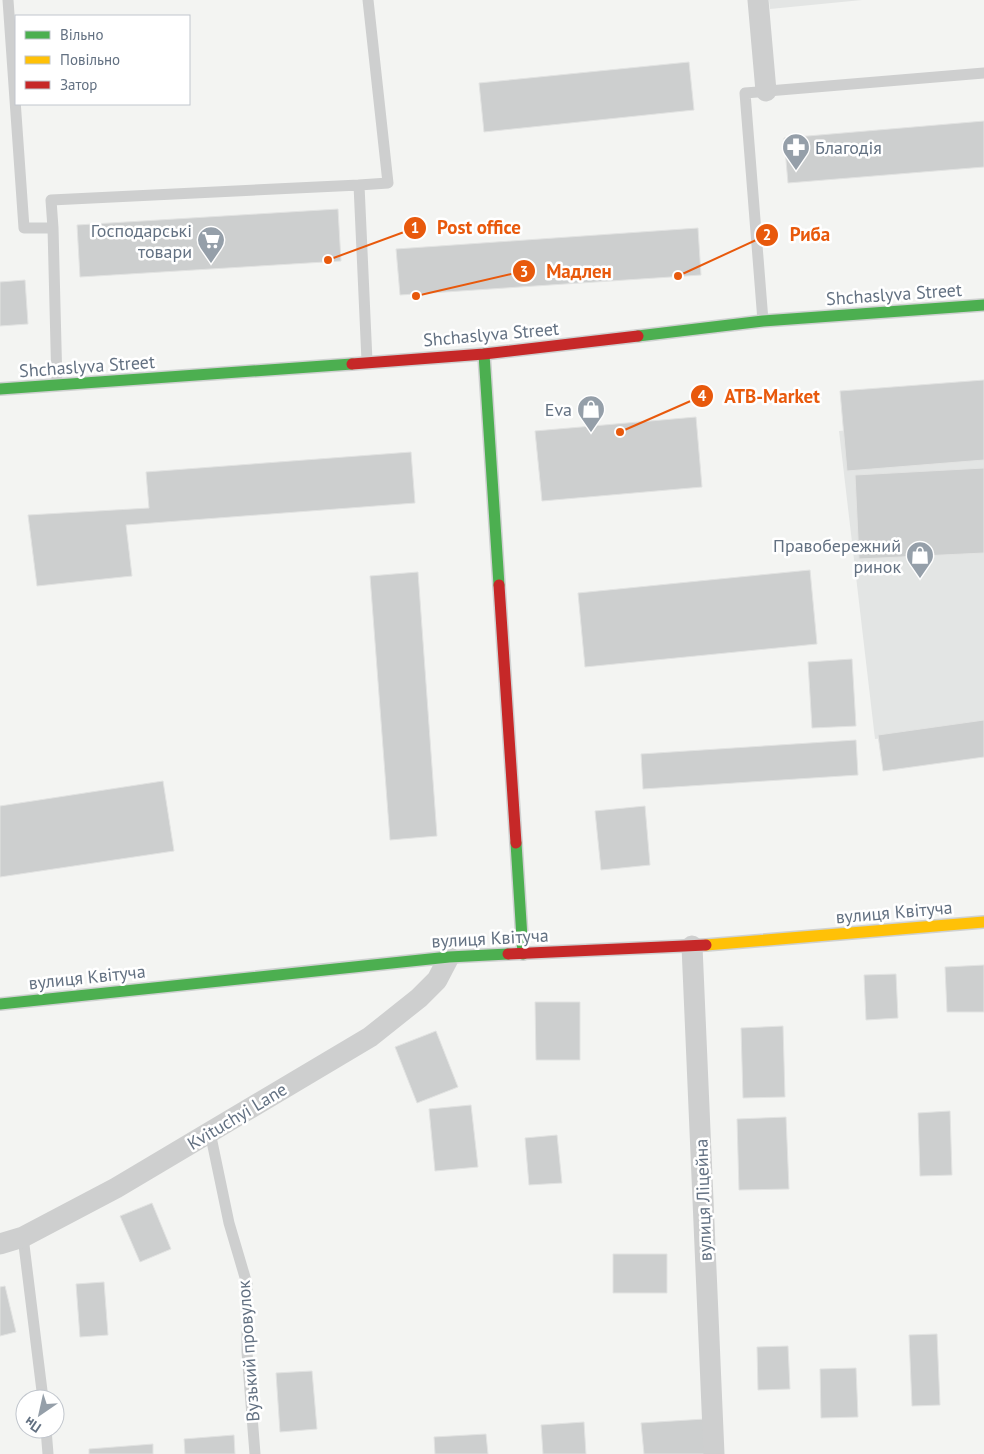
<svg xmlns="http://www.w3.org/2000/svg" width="984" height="1454" font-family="'PT Sans',sans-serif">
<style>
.built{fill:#e3e5e4}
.building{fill:#cdcfcf;stroke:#e2e3e2}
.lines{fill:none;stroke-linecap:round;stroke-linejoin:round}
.fast-casing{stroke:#cfd1d1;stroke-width:14}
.slow-casing{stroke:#cfd1d1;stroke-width:14}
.jam-casing{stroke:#cfd1d1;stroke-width:14}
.lane{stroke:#cecfcf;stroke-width:11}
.street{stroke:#cecfcf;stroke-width:21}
.fast{stroke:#4caf50;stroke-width:11}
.slow{stroke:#ffc107;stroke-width:11}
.jam{stroke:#c62828;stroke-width:11}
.labels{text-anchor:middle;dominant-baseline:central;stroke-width:5;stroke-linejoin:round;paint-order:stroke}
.poi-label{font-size:18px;fill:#637182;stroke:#fff;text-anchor:end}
.street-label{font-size:18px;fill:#637182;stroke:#fff}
.leader{fill:none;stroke:#e8590c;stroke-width:2}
.callout-dot{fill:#e8590c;stroke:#fff;stroke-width:2}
.mark-label{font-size:15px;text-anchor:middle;font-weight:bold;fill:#fff}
.callout-label{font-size:19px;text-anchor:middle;font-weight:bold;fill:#e8590c;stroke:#fff;stroke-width:5;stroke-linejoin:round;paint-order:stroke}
</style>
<rect width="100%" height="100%" fill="#f3f4f2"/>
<path class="built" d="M769 0H862L770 9Z
M984 418V728L875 739 839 431Z"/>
<path class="building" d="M689 62 694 110 484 132 479 83Z
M984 121V167L788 183 784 138Z
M338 209 341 261 80 277 77 225Z
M698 228 701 275 400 295 396 249Z
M25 280 28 324 0 326V282Z
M984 380V460L847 471 840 391Z
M696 417 702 487 542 501 535 431Z
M411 452 415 503 126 525 132 576 37 586 28 515 149 508 146 472Z
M984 468V553L859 559 855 475Z
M810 570 817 644 585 667 578 593Z
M418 572 437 836 390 840 370 576Z
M852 659 856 726 812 728 808 662Z
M984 720V757L883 771 878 735Z
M856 740 858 775 643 789 641 754Z
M163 781 174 851 0 877V806Z
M645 806 650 865 601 870 595 811Z
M984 965V1012H947L945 967Z
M896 974 898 1018 866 1020 864 975Z
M535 1002H580V1060H536Z
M783 1026 785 1097 743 1098 741 1028Z
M436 1031 458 1087 417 1103 395 1047Z
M471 1105 478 1167 435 1171 429 1109Z
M950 1111 952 1175 920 1176 918 1113Z
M786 1117 789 1189 739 1190 737 1119Z
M557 1135 562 1183 529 1185 525 1138Z
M152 1203 171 1249 140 1262 120 1216Z
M613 1254H667V1293H613Z
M104 1282 108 1335 80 1337 76 1284Z
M5 1286 16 1332 0 1336V1287Z
M937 1334 940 1405 912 1406 909 1335Z
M788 1346 790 1389 758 1390 757 1347Z
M856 1368 858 1417 821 1418 820 1369Z
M312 1371 317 1429 280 1432 276 1373Z
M705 1419 707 1454H644L641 1423Z
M584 1422 586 1454H543L541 1425Z
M486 1434 488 1454H435L434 1437Z
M234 1435 235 1454H185L184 1439Z
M153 1444V1454H89V1449Z"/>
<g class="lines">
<g class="fast-casing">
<path id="fast" d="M638 336 763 321 984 305
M484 354 499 585
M0 389 352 364
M516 843 523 954
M0 1004 449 957 508 954"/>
</g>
<g class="slow-casing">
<path id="slow" d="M706 945 984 922"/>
</g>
<g class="jam-casing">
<path id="jam" d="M352 364 484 354 638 336
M499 585 516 843
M508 954 706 945"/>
</g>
<path class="lane" d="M8 0 24 228H53L57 385
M53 228 51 200 359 185
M763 321 745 93 984 73
M367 361 359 185 388 183 368 0
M210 1132 229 1223 247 1284V1352L255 1454
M23 1237 43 1399
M46 1429 48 1454"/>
<path class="street" d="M758 0 766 91
M692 946 714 1454
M0 1244 23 1237 116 1188 370 1037 419 998 437 980 449 957"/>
<use href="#fast" class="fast"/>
<use href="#slow" class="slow"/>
<use href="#jam" class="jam"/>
</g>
<defs>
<g id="pharmacy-pin" transform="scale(1.4375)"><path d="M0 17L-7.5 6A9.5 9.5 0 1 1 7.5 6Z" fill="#959fa9" stroke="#fff"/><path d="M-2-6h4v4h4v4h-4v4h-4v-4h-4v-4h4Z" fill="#fff"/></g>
<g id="supermarket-pin" transform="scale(1.4375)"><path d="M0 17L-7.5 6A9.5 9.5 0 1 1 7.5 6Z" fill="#959fa9" stroke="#fff"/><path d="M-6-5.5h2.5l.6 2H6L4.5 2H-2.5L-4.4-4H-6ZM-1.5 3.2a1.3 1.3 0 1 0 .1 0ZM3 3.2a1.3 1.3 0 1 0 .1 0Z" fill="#fff"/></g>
<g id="shop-pin" transform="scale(1.4375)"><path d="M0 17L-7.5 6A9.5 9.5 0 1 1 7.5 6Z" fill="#959fa9" stroke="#fff"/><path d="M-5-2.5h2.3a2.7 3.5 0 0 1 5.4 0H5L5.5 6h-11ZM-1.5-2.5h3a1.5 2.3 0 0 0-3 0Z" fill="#fff"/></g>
</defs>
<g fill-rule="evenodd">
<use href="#pharmacy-pin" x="796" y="147"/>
<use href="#supermarket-pin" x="211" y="240"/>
<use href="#shop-pin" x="591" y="409"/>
<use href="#shop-pin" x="920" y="555"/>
</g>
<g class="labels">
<g class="poi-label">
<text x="815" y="147" text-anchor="start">Благодія</text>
<text x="192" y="230">Господарські<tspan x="192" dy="21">товари</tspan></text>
<text x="572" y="409">Eva</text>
<text x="901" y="545">Правобережний<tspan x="901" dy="21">ринок</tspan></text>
</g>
<g class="street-label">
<text transform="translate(894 294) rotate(-4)">Shchaslyva Street</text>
<text transform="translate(491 334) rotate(-5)">Shchaslyva Street</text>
<text transform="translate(87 366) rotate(-4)">Shchaslyva Street</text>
<text transform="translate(894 912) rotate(-5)">вулиця Квітуча</text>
<text transform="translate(490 938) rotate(-3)">вулиця Квітуча</text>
<text transform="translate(87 977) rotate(-6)">вулиця Квітуча</text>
<text transform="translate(237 1116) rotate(-31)">Kvituchyi Lane</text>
<text transform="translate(703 1200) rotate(-92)">вулиця Ліцейна</text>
<text transform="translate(248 1351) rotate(-94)">Вузький провулок</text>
</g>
</g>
<path class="leader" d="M328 260L415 228M678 276L767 235M416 296L524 271M620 432L702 396"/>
<g class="callout-dot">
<circle cx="328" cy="260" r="5"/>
<circle cx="678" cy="276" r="5"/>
<circle cx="416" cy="296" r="5"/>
<circle cx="620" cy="432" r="5"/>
<circle cx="415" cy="228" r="12"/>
<circle cx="767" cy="235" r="12"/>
<circle cx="524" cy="271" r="12"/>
<circle cx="702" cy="396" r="12"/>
</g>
<g class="mark-label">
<text x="415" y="233">1</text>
<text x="767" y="240">2</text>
<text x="524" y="277">3</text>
<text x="702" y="401">4</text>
</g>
<g class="callout-label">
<text x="479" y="234">Post office</text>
<text x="810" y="241">Риба</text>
<text x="579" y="278">Мадлен</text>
<text x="772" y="403">ATB-Market</text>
</g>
<rect x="15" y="15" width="175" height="90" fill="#ffffff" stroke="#c1c6cd"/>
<rect x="25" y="31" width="25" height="8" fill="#4caf50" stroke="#c1c6cd"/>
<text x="60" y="40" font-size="15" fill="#637182">Вільно</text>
<rect x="25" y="56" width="25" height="8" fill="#ffc107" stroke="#c1c6cd"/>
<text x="60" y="65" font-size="15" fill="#637182">Повільно</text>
<rect x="25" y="81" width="25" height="8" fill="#c62828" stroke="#c1c6cd"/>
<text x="60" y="90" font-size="15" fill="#637182">Затор</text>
<g transform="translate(40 1414) rotate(214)"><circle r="24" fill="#ffffff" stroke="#c1c6cd"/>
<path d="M0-4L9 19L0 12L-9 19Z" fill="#959fa9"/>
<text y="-8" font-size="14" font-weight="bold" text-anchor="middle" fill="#637182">Пн</text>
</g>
</svg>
